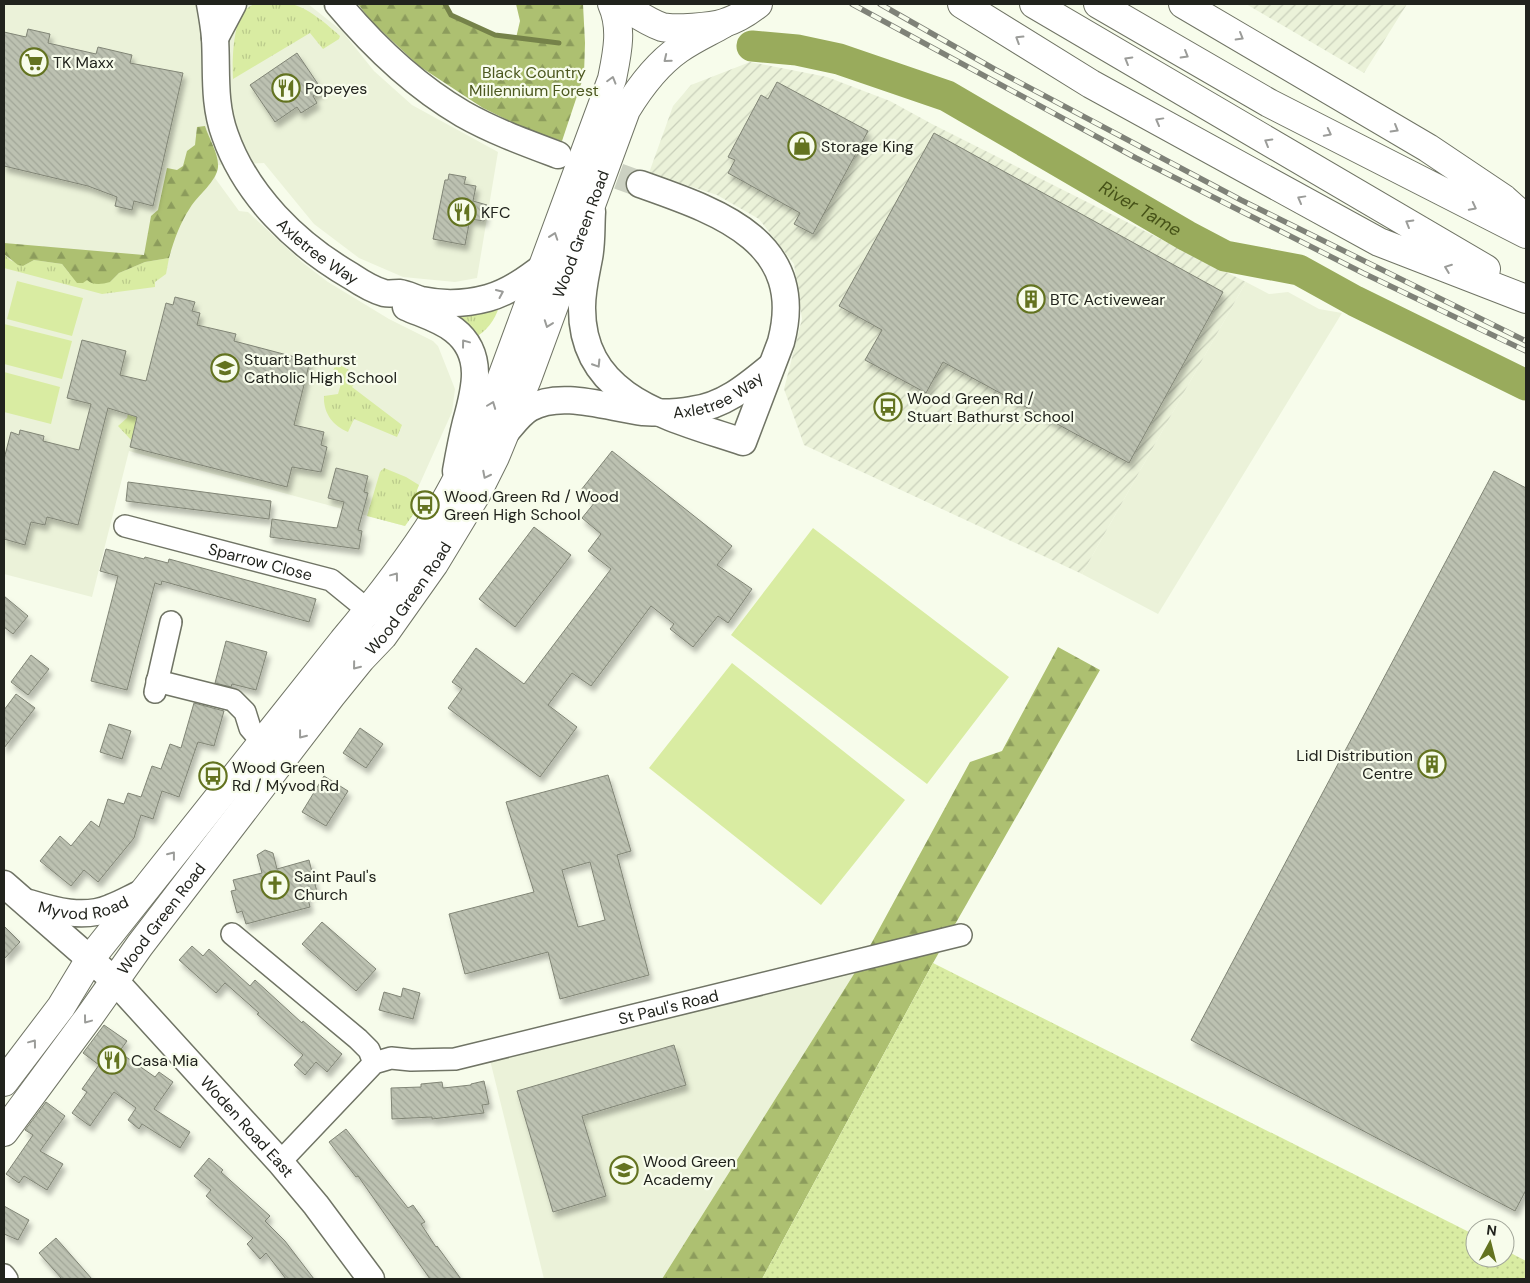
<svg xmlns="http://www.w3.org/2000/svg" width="1530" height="1283" font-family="'DM Sans',sans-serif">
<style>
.built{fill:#ebf2d9}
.industrial{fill:url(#industrial-furrows)}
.grass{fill:url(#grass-tufts)}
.forest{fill:url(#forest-firs)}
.park{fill:url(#park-dots)}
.garden{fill:#d9eca2}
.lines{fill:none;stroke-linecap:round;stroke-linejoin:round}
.stream{stroke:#758249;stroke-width:5}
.river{stroke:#99ab5c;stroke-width:31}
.building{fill:url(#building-back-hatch);stroke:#818576;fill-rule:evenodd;filter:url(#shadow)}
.tertiary-tunnel{stroke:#ccd1c2;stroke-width:26;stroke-dasharray:26 13;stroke-linecap:butt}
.minor-casing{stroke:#707465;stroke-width:24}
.tertiary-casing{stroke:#707465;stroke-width:29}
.trunk-casing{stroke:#707465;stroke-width:30}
.motorway-casing{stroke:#707465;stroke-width:30}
.minor{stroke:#fff;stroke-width:21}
.tertiary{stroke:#fff;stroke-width:26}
.trunk{stroke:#fff;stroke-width:28}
.motorway{stroke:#fff;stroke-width:28}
.rail-casing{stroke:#7f8278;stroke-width:5.5}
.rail{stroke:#f7fceb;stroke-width:4;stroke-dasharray:11;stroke-linecap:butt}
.oneway{stroke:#9b9c99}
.labels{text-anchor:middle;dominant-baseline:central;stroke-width:4.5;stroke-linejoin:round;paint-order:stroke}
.poi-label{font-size:16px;fill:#21231d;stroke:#f7fceb;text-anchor:start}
.park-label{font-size:16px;fill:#4c581f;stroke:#f7fceb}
.street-label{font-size:16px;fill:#21231d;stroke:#f7fceb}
.water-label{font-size:18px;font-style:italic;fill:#465218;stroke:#f7fceb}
</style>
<defs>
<pattern id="industrial-furrows" width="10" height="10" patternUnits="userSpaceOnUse" patternTransform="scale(1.25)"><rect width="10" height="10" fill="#ebf2d9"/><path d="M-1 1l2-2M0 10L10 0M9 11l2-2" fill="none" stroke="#c9cfba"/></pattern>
<pattern id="grass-tufts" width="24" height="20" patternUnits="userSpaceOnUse" patternTransform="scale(1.25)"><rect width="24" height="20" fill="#d9eca2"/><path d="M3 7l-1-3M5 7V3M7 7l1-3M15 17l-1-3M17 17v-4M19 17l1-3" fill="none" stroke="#baca8b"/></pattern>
<pattern id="forest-firs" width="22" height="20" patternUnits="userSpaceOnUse" patternTransform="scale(1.25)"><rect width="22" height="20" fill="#adc071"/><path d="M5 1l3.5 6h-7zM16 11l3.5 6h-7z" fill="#8c9c5c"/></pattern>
<pattern id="park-dots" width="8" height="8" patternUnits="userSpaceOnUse" patternTransform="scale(1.25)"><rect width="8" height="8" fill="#d9eca2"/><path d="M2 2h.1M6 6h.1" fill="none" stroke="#baca8b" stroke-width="1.8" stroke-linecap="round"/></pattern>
<pattern id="building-back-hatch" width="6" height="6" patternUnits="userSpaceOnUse" patternTransform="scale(1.25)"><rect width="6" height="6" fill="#bcc1b1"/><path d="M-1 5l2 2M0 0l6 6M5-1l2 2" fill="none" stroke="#a1a698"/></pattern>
<filter id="shadow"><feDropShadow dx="3" dy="5.5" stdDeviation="2.5" flood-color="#0004"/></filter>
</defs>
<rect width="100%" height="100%" fill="#f7fceb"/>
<path class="built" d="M4 4H308L342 31 374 71 412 105 498 152 477 278 455 282 403 277 359 258 314 224 264 163 218 165 215 178 239 211 248 212 303 263 328 282 389 319 433 341 438 346 455 389 452 412 417 490V509L405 526 129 451 92 597 4 574Z
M1246 282 1269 294 1288 292 1319 309 1342 313 1158 614 1082 574Z
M859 966 662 1279H544L490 1060Z"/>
<path class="industrial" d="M1246 4H1407L1364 73Z
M750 62 827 77 890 101 932 124 1246 282 1082 574 804 445 784 389 802 319 794 264 759 219 717 195 649 173 673 106 691 85Z"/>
<path class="grass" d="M254 4C265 4 278 2 290 4 306 6 328 25 340 36L339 39 323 49 310 33 233 79C232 61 233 25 244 11 246 8 251 6 254 4Z
M4 254 10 260 23 266 34 260 62 264 69 273 87 280 110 282 119 273 145 262 169 258 166 274 155 282V287L102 294 4 268Z
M499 307C495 320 486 332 474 338L454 316 479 314Z
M336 363 360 376 352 387 402 425 397 437 354 419 348 432C333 426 323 413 324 396L338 394 342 380 329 382Z
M128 414 138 416 132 441 118 426 127 418Z
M384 468 406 477 419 485 417 490V509L405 526 367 516 380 472Z"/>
<path class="forest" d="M358 4H445L451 15 495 35 516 38 520 21 516 4H583L585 43 584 75 562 141 528 130 483 108 419 66 371 21Z
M205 126C209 139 219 154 218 167 217 181 198 195 190 208 180 223 174 240 169 258L145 262 119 273 110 282C102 284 94 286 87 280L83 283H77L62 264 34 260 23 266 18 265 4 254V243L144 255 151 216 158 210 167 168 177 170 183 166 187 151 195 145 197 127Z
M1058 647 1100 670 933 963 762 1279H662L859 966 970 762 1002 751Z"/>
<path class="park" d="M933 963 1475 1235V1258H1505V1250L1526 1261V1279H762Z"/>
<path class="garden" d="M17 281 83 298 72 336 7 319Z
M4 324 72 341 62 379 4 364Z
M4 372 60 387 51 424 4 412Z
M813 528 1009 677 927 784 731 635Z
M732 663 905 800 821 905 649 768Z"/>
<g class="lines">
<path class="stream" d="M445 4 451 15 495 35 559 43"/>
<path class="river" id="s1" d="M752 46 797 50 839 59 947 96 1187 236 1225 256 1299 270 1355 301 1526 385"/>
</g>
<path class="building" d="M28 29 50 34 48 43 96 54 98 47 132 55 130 63 183 73 153 206 134 201 132 210 115 206 117 197 88 186 4 166V32L26 37Z
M297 53 322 90 313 96 317 103 301 113 297 107 275 122 250 85Z
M777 82 868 131 813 234 794 224 800 213 728 173 735 160 728 157 761 95 768 99Z
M934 133 1223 292 1129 463 943 362 926 393 865 360 882 330 839 306Z
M449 174 466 177 464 184 476 186 473 201 487 205 484 221 470 219 465 245 433 239 445 180H448Z
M175 297 195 302 192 311 200 313 197 325 236 334 234 341 310 361 294 425 324 432 321 445 327 447 321 472 292 467 287 487 130 447 137 417 108 408 78 525 47 517 45 525 31 522 25 545 4 539V459L11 432 19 435 20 430 44 436 43 441 79 450 91 404 67 398 82 340 126 351 120 375 146 381 166 303 173 305Z
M612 451 732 546 717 565 752 589 728 623 718 616 693 647 670 629 674 624 651 606 591 686 572 673 548 705 577 727 540 777 448 708 462 689 452 682 476 648 524 684 611 569 588 551 601 534 582 518 595 502 581 490Z
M336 468 368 476 364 492 368 493 358 530 362 531 359 549 270 537 272 519 337 528 344 502 328 498Z
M1494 471 1526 488V1190L1515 1211 1191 1040Z
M128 482 271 501 269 519 126 501Z
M534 527 571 555 515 627 479 599Z
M106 549 144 559 145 557 168 563 169 559 316 599 309 622 162 581 161 585 155 583 127 690 91 681 118 576 100 571Z
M4 596 28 616 13 634 4 627Z
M226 641 267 652 256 690 232 684 231 687 215 683Z
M31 655 49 669 28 695 11 682Z
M16 694 35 708 4 748V710Z
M194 703 224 711 214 746 198 742 179 797 162 791 153 819 141 815 134 838 98 882 84 870 71 886 40 861 60 836 71 846 91 821 99 827 108 799 124 804 128 793 141 797 152 766 161 769 170 744 181 748Z
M109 724 131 731 122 759 100 752Z
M360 728 383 744 366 768 343 753Z
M608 775 631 851 617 855 649 975 560 999 548 952 465 974 449 914 534 892 506 802ZM590 862 605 920 578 927 562 870Z
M324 776 348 791 326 826 302 812Z
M265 850 273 853 277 869 309 860 317 892 307 894 310 907 246 924 242 911 237 913 231 891 236 890 233 880 262 873 257 855Z
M322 922 376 969 356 991 302 944Z
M4 926 20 942 4 959Z
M192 946 203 956 209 949 250 986 255 980 302 1023 303 1021 342 1054 327 1072 316 1062 305 1075 294 1065 303 1055 257 1014 259 1013 225 983 216 993 179 960Z
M403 988 420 993 413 1019 379 1010 384 992 401 997Z
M104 1025 127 1041 119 1052 155 1077 159 1072 173 1082 154 1109 190 1132 180 1148 142 1124 139 1129 128 1120 136 1108 114 1092 90 1126 72 1113 87 1092 82 1089 99 1065 83 1053Z
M674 1045 686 1085 582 1116 606 1196 553 1212 517 1091Z
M484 1081 489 1104 482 1105 484 1113 432 1119V1117L392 1119 391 1088 421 1087V1084L442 1082 443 1088 471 1085V1084Z
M46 1102 65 1116 40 1151 63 1164 47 1190 24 1176 19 1183 6 1174 33 1135 25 1130Z
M346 1129 408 1208 413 1205 425 1222 421 1224 436 1247 437 1246 461 1279H430L358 1176 356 1177 329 1142Z
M209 1158 223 1170 221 1172 270 1216 265 1221 285 1241 314 1279H286L266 1253 260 1259 247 1244 253 1238 206 1196 211 1190 194 1176Z
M4 1206 29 1220 18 1240 4 1234Z
M56 1238 92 1279H62L39 1253Z"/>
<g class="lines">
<path class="tertiary-tunnel" d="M582 163 640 184"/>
<g class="minor-casing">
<g id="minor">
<path id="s2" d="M125 526 331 580 369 611"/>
<path d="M157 681 233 700 245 712 250 728 262 742"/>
<path d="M155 692 171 622"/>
<path d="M232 934 358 1039 369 1050 374 1063"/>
<path id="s3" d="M280 1162 374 1063 391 1058 411 1060 455 1059 961 935"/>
<path d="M4 1275 7 1279"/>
</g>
</g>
<g class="tertiary-casing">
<g id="tertiary">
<path id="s4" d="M210 4C212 15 214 26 215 38 217 70 213 103 225 135 246 195 296 244 351 276 360 282 373 290 384 293 389 294 394 293 399 293 407 294 414 298 421 300 444 305 466 304 488 298 509 292 527 279 544 266"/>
<path d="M338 4C374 47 415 86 463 114 493 131 526 143 558 155"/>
<path d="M215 38 233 4"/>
<path d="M592 212C591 227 592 243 589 258 586 274 582 290 582 307 581 400 672 418 743 442L781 342C808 240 716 211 640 184"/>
<path d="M406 307C422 314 440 319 454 330 485 354 475 390 466 422 462 438 459 454 456 471"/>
<path id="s5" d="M506 432C513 424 521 413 530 408 561 390 609 408 643 412 659 413 677 413 692 410 723 406 746 387 769 368"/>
<path id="s6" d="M4 884 115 981 280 1162 316 1205 371 1279"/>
<path id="s7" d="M29 903C55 911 84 919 110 908 121 904 131 898 142 893"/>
</g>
</g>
<g class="trunk-casing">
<g id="trunk">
<path d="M621 4C634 12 647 22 662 27 673 30 713 27 724 23 737 19 748 12 758 4"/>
<path d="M4 1082 61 1007 90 959 343 641C379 598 414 553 443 505 460 476 474 446 488 415L612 79C617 54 623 28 612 4"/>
<path id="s8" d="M4 1132 89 1017 140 945 331 696 361 659 383 636 434 564 477 493 495 457 527 379 626 110C640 87 656 65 679 49 693 39 709 32 723 24"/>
</g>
</g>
<g class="motorway-casing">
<path id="motorway" d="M962 4 1091 84 1379 242 1526 299
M1034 4 1486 269
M1098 4 1269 103 1526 234
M1183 4 1428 148 1504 199 1526 219"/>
</g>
<use href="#minor" class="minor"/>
<use href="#tertiary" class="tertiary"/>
<use href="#trunk" class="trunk"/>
<use href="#motorway" class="motorway"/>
<g class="rail-casing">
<path id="rail" d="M852 4 1136 158 1363 273 1526 351
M880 4 996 70 1241 200 1526 341"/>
</g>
<use href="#rail" class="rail"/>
</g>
<defs><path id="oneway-chevron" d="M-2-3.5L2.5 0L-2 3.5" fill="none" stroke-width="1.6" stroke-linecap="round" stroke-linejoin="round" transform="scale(1.25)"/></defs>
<g class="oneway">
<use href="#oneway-chevron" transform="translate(1240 37) rotate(30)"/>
<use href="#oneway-chevron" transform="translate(1019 39) rotate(-148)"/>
<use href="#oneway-chevron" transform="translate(1185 55) rotate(30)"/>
<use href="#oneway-chevron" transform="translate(667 59) rotate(141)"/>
<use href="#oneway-chevron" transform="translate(1128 60) rotate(-150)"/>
<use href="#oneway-chevron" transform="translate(612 80) rotate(-74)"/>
<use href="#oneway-chevron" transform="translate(1159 121) rotate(-151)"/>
<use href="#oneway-chevron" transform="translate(1395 129) rotate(30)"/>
<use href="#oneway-chevron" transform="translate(1328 133) rotate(27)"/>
<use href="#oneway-chevron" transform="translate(1268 142) rotate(-150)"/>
<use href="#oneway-chevron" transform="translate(1301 199) rotate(-151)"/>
<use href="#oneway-chevron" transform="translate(1473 207) rotate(27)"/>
<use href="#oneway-chevron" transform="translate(1409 223) rotate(-150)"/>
<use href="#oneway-chevron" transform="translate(554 236) rotate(-71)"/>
<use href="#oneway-chevron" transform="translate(1448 268) rotate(-159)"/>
<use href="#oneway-chevron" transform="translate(500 293) rotate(-24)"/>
<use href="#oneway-chevron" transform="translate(548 324) rotate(110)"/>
<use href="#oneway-chevron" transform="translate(465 343) rotate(-127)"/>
<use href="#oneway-chevron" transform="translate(597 364) rotate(58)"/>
<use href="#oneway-chevron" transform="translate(492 405) rotate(-69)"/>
<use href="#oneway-chevron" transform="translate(486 475) rotate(117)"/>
<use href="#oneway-chevron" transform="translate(395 576) rotate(-53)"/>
<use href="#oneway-chevron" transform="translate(356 666) rotate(129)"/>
<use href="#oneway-chevron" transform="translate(302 735) rotate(128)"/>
<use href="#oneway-chevron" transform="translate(172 855) rotate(-52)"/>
<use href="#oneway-chevron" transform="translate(87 1020) rotate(127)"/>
<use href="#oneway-chevron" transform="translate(33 1043) rotate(-53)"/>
</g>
<defs>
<g id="supermarket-ring" transform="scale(1.4375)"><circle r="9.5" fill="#f7fceb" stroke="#637320" stroke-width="1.5"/><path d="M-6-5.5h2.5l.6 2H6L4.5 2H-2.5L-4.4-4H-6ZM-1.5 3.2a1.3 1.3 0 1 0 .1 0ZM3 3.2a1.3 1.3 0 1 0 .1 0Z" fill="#637320"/></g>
<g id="restaurant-ring" transform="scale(1.4375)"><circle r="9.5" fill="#f7fceb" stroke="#637320" stroke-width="1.5"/><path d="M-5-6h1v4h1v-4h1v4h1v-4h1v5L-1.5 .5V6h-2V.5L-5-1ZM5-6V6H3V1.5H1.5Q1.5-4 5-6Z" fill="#637320"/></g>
<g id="shop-ring" transform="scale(1.4375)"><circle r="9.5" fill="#f7fceb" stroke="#637320" stroke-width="1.5"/><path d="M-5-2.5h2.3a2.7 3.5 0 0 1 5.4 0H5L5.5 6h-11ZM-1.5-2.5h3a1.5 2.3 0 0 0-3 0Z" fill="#637320"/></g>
<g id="building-ring" transform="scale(1.4375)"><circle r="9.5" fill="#f7fceb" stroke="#637320" stroke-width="1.5"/><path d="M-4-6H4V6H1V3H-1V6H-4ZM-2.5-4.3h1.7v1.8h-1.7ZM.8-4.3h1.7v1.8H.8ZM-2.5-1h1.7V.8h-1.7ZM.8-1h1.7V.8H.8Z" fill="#637320"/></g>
<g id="school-ring" transform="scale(1.4375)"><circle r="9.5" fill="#f7fceb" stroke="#637320" stroke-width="1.5"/><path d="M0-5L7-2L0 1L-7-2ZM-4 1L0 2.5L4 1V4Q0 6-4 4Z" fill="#637320"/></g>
<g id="bus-ring" transform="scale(1.4375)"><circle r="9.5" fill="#f7fceb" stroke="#637320" stroke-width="1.5"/><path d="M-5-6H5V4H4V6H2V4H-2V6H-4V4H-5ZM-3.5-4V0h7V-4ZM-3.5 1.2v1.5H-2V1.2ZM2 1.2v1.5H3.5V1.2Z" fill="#637320"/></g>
<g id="church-ring" transform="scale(1.4375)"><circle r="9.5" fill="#f7fceb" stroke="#637320" stroke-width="1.5"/><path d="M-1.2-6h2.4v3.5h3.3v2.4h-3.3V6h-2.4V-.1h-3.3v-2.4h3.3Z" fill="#637320"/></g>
</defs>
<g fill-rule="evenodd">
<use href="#supermarket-ring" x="34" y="62"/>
<use href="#restaurant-ring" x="286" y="88"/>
<use href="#shop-ring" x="802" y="146"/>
<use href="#restaurant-ring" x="462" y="212"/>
<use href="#building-ring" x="1031" y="299"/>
<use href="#school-ring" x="225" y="368"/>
<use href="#bus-ring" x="888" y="407"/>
<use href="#bus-ring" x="425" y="505"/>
<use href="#building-ring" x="1432" y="764"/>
<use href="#bus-ring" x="213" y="776"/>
<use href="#church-ring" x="275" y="885"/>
<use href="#restaurant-ring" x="112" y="1060"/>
<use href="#school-ring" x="624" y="1170"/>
</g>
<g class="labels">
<g class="poi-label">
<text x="53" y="62">TK Maxx</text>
<text x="305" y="88">Popeyes</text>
<text x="821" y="146">Storage King</text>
<text x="481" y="212">KFC</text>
<text x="1050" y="299">BTC Activewear</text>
<text x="244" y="359">Stuart Bathurst<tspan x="244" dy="18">Catholic High School</tspan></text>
<text x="907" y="398">Wood Green Rd /<tspan x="907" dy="18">Stuart Bathurst School</tspan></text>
<text x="444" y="496">Wood Green Rd / Wood<tspan x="444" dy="18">Green High School</tspan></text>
<text x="1413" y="755" text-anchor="end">Lidl Distribution<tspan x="1413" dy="18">Centre</tspan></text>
<text x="232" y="767">Wood Green<tspan x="232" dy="18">Rd / Myvod Rd</tspan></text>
<text x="294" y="876">Saint Paul's<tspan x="294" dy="18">Church</tspan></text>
<text x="131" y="1060">Casa Mia</text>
<text x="643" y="1161">Wood Green<tspan x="643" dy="18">Academy</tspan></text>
</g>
<g class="park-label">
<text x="534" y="72">Black Country<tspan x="534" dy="18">Millennium Forest</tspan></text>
</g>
<g class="street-label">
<text stroke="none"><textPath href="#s8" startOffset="1075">Wood Green Road</textPath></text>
<text stroke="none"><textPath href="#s4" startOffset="284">Axletree Way</textPath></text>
<text stroke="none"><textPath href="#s5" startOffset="228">Axletree Way</textPath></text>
<text stroke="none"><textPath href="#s2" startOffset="140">Sparrow Close</textPath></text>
<text stroke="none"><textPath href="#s8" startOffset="670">Wood Green Road</textPath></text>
<text stroke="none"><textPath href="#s7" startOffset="56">Myvod Road</textPath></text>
<text stroke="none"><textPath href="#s8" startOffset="265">Wood Green Road</textPath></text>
<text stroke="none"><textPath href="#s3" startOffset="438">St Paul's Road</textPath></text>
<text stroke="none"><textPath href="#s6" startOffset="344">Woden Road East</textPath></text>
</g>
<g class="water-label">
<text stroke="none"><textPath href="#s1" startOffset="426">River Tame</textPath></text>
</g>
</g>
<rect width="1530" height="1283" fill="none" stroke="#21231d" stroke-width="10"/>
<g transform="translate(1490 1243) rotate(7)"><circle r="24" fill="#f7fceb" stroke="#a1a599"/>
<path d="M0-4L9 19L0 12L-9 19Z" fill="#637320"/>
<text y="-8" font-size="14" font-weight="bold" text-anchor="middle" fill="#21231d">N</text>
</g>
</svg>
